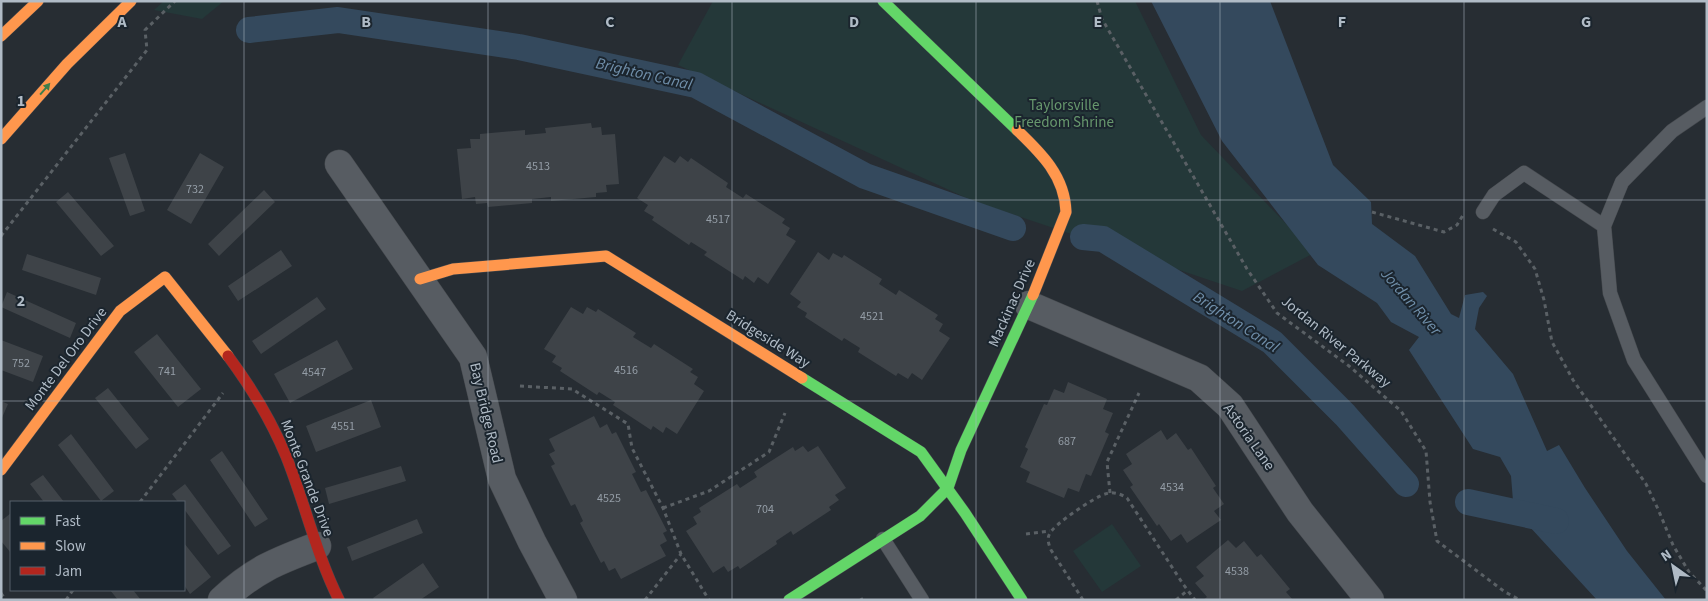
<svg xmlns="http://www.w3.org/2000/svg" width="1708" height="601" font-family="'Source Sans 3',sans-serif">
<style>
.green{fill:#243839}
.water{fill:#34495d}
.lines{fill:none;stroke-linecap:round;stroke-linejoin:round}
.canal{stroke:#34495d;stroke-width:26}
.building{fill:#3e4348}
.lane-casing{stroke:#45494e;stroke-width:15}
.street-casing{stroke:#45494e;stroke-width:29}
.fast-casing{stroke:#45494e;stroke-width:12}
.slow-casing{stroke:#45494e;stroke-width:12}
.jam-casing{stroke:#45494e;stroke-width:12}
.path{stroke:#5a6065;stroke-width:3;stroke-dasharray:4 4;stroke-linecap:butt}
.lane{stroke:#575c62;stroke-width:14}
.street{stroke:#575c62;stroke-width:28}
.fast{stroke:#63d668;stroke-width:11}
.slow{stroke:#ff974d;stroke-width:11}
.jam{stroke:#b3261e;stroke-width:11}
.oneway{fill:#3f7e4b}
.grid{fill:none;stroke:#b0bbc6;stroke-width:1;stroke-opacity:0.55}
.labels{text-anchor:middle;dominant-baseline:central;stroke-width:4;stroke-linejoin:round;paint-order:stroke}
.number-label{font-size:12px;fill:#949da6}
.park-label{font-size:15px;fill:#67976d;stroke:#1b252e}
.street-label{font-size:15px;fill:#b0bbc6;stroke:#1b252e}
.water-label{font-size:16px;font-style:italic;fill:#708faa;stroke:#1b252e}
.grid-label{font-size:16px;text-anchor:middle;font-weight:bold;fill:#b0bbc6;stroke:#1b252e;stroke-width:4;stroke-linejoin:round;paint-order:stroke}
</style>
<rect width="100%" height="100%" fill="#272d33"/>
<path class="green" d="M164 1H224L202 19 154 10Z
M713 1H1135L1201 135 1314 253 1242 291 973 201 678 65Z
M1112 524 1141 566 1102 592 1073 551Z"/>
<path class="water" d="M1151 1H1270L1333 165 1371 202 1372 224 1415 256 1451 314 1459 318 1465 295 1483 292 1487 296 1479 308 1475 329 1513 374 1547 451 1559 445 1585 488 1627 551 1666 600H1597L1529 526 1513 501 1511 476 1500 457 1473 449 1409 350 1419 337 1391 322 1377 303 1318 265 1222 141Z"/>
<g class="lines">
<path class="canal" d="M249 30 338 20 519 47 696 85 865 176 1013 228
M1083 237 1103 239 1272 342 1345 415 1406 484
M1468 502 1556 521"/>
</g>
<path class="building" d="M591 123 592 128 601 127 602 135 615 134 619 184 606 185 607 192 596 193V197L551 201V197L532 199V203L488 207 487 203 476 204 475 197 462 199 457 149 471 148 470 139H480V134L525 130V135L546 133 545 128Z
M125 153 145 211 130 216 109 158Z
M200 153 224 167 191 224 167 210Z
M664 156 675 163 680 156 688 162 691 158 728 183 726 187 743 198 746 194 785 219 782 223 790 228 786 235 796 241 768 284 758 277 754 283 745 276 743 280 704 255 707 252 691 242 689 245 652 220 654 217 644 211 648 205 637 198Z
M264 190 275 202 219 256 208 244Z
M68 192 114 246 101 256 56 202Z
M281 250 292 266 238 301 228 286Z
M818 252 829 260 833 253 842 258 844 255 882 279 879 284 896 295 899 290 938 315 935 319 943 324 939 331 950 338 922 380 912 373 908 379 898 373 896 376 858 352 860 348 844 338 842 341 805 317 807 313 797 307 801 302 790 294Z
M27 254 101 278 96 295 22 270Z
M7 292 76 323 70 338 1 307Z
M317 297 326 309 261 354 252 341Z
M571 307 583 314 587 307 596 312 598 309 636 333 633 337 651 348 654 344 693 369 690 372 698 377 694 384 704 391 677 434 666 427 663 433 653 426 651 430 613 405 615 402 599 392 597 395 560 371 562 368 552 362 556 356 544 349Z
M157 334 201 389 178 407 134 352Z
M1 340 43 356 33 382 1 370Z
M337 340 353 369 290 403 274 374Z
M1068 382 1107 399 1103 409 1113 413 1105 432 1109 434 1091 476 1086 474 1079 492 1068 488 1064 498 1026 482 1030 472 1020 467 1028 449 1025 447 1044 404 1047 405 1054 389 1064 393Z
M108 388 149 439 136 449 95 398Z
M371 400 381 427 316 452 306 426Z
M1 401 8 404 1 420Z
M594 416 600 428 607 424 612 434 616 432 636 472 632 474 641 492 646 490 667 531 663 533 667 541 660 545 666 556 621 579 615 568 609 571 604 561 601 563 580 523 583 521 575 504 571 506 551 466 555 464 549 454 555 451 549 439Z
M1161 430 1167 440 1176 433 1188 450 1191 448 1216 486 1213 488 1224 504 1214 511 1221 520 1187 543 1181 534 1171 541 1159 524 1157 526 1130 487 1133 485 1123 470 1132 464 1126 454Z
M71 434 114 491 101 501 58 445Z
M803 446 808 452 818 446 846 488 835 495 839 500 829 507 831 510 793 535 791 531 776 541 777 544 740 569 738 566 728 572 724 566 713 573 686 531 697 524 693 517 701 512 699 508 737 484 740 488 757 477 754 472 793 447 795 451Z
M222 451 268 519 255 527 210 460Z
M401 466 406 481 329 504 325 488Z
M43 475 64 502H44L30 484Z
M185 484 231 546 218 555 184 509V502H178L172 494Z
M11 513V553L1 541V521Z
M417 519 423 533 352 561 347 547Z
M1228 540 1236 548 1244 541 1257 557 1261 554 1290 589 1286 592 1293 600H1203L1207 597 1195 583 1204 576 1196 567Z
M184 543 211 577 190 594 184 585Z
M423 563 439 587 420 600H374L373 598Z
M110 590H133L141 600H118Z"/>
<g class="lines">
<g class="lane-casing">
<path id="lane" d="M1707 107 1672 131 1622 182 1604 226 1610 293 1634 360 1707 476
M1483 212 1494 195 1524 173 1604 226
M883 539 922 600"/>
</g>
<g class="street-casing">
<path id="street" d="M339 164 473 357 502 479 532 542 563 600
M1029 305 1199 378 1230 406 1300 512 1370 600
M222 600C254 570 277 561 317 546"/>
</g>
<g class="fast-casing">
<path id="fast" d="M883 1 1017 130
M802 378 921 452 965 513 1022 600
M789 600 920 516 948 488 961 450 1033 295"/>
</g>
<g class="slow-casing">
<path id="slow" d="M1 36 38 1
M1017 130C1041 153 1065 176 1066 212L1033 295
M1 139 67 64 131 1
M420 279 453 269 606 256 802 378
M1 470 120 311 165 277 228 356"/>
</g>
<g class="jam-casing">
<path id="jam" d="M228 356C251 387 271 420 286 456 305 503 316 554 339 600"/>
</g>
<path class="path" d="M1097 1 1102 19 1247 269 1277 313 1349 366 1401 411 1426 451 1430 502 1437 541 1505 592 1520 600
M1372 212 1444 232 1457 225 1463 215
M1493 229 1516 242 1535 269 1544 300 1552 342 1573 380 1646 484 1658 509 1673 545 1689 572 1707 591
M1 236 147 50 145 30 175 1
M520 386 572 389 628 424 632 448 663 508 681 554 709 600
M1110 493 1107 462 1139 393
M140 502 223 393
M663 508 709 491 769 452 785 413
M1026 534 1050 531
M1 593 6 600
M861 598 862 600
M66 600 73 590
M645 600 681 554
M1083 600 1051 550C1049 545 1047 540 1049 535 1052 525 1095 497 1105 494 1113 491 1121 494 1127 498L1183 584 1195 600
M1176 600 1188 590"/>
<use href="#lane" class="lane"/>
<use href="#street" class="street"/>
<use href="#fast" class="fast"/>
<use href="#slow" class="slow"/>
<use href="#jam" class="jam"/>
</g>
<defs><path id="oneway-solid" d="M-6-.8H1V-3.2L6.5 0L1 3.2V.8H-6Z" transform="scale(1.25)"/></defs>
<use class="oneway" href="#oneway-solid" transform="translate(45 89) rotate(-49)"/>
<path class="grid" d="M244 1V600M488 1V600M732 1V600M976 1V600M1220 1V600M1464 1V600M1 200H1707M1 401H1707"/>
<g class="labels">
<g class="number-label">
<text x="538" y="166">4513</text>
<text x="195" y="189">732</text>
<text x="718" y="219">4517</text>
<text x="872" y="316">4521</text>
<text x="21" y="363">752</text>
<text x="626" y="370">4516</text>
<text x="167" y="371">741</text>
<text x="314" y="372">4547</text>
<text x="343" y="426">4551</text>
<text x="1067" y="441">687</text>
<text x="1172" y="487">4534</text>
<text x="609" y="498">4525</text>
<text x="765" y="509">704</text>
<text x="1237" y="571">4538</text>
</g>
<g class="park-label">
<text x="1064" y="105">Taylorsville<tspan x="1064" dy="17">Freedom Shrine</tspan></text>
</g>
<g class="street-label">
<text transform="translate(1012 303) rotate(-66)">Mackinac Drive</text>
<text transform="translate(768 339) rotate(32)">Bridgeside Way</text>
<text transform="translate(1336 342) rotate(39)">Jordan River Parkway</text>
<text transform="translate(66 359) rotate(-53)">Monte Del Oro Drive</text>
<text transform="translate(486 413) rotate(77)">Bay Bridge Road</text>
<text transform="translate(1249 437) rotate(55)">Astoria Lane</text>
<text transform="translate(307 478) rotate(69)">Monte Grande Drive</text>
</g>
<g class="water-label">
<text transform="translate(644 74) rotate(13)">Brighton Canal</text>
<text transform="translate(1411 302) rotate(49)">Jordan River</text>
<text transform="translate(1236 322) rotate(33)">Brighton Canal</text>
</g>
</g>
<g class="grid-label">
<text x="122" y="27">A</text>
<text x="366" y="27">B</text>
<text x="610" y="27">C</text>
<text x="854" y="27">D</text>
<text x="1098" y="27">E</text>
<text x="1342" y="27">F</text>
<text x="1586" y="27">G</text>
<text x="21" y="106">1</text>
<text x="21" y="306">2</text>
</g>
<rect width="1708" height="601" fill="none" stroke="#b0bbc6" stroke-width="5"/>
<rect x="10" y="501" width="175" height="90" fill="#1b252e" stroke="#57616b"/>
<rect x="20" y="517" width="25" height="8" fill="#63d668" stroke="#57616b"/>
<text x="55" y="526" font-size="15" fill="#b0bbc6">Fast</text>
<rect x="20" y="542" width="25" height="8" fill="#ff974d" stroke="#57616b"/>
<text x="55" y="551" font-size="15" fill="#b0bbc6">Slow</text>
<rect x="20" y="567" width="25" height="8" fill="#b3261e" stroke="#57616b"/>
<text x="55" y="576" font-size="15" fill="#b0bbc6">Jam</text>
<g transform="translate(1673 566) rotate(327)" stroke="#1b252e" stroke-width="4" paint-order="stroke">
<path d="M0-4L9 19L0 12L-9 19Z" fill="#b0bbc6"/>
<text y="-8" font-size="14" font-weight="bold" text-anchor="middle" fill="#b0bbc6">N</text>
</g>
</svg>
